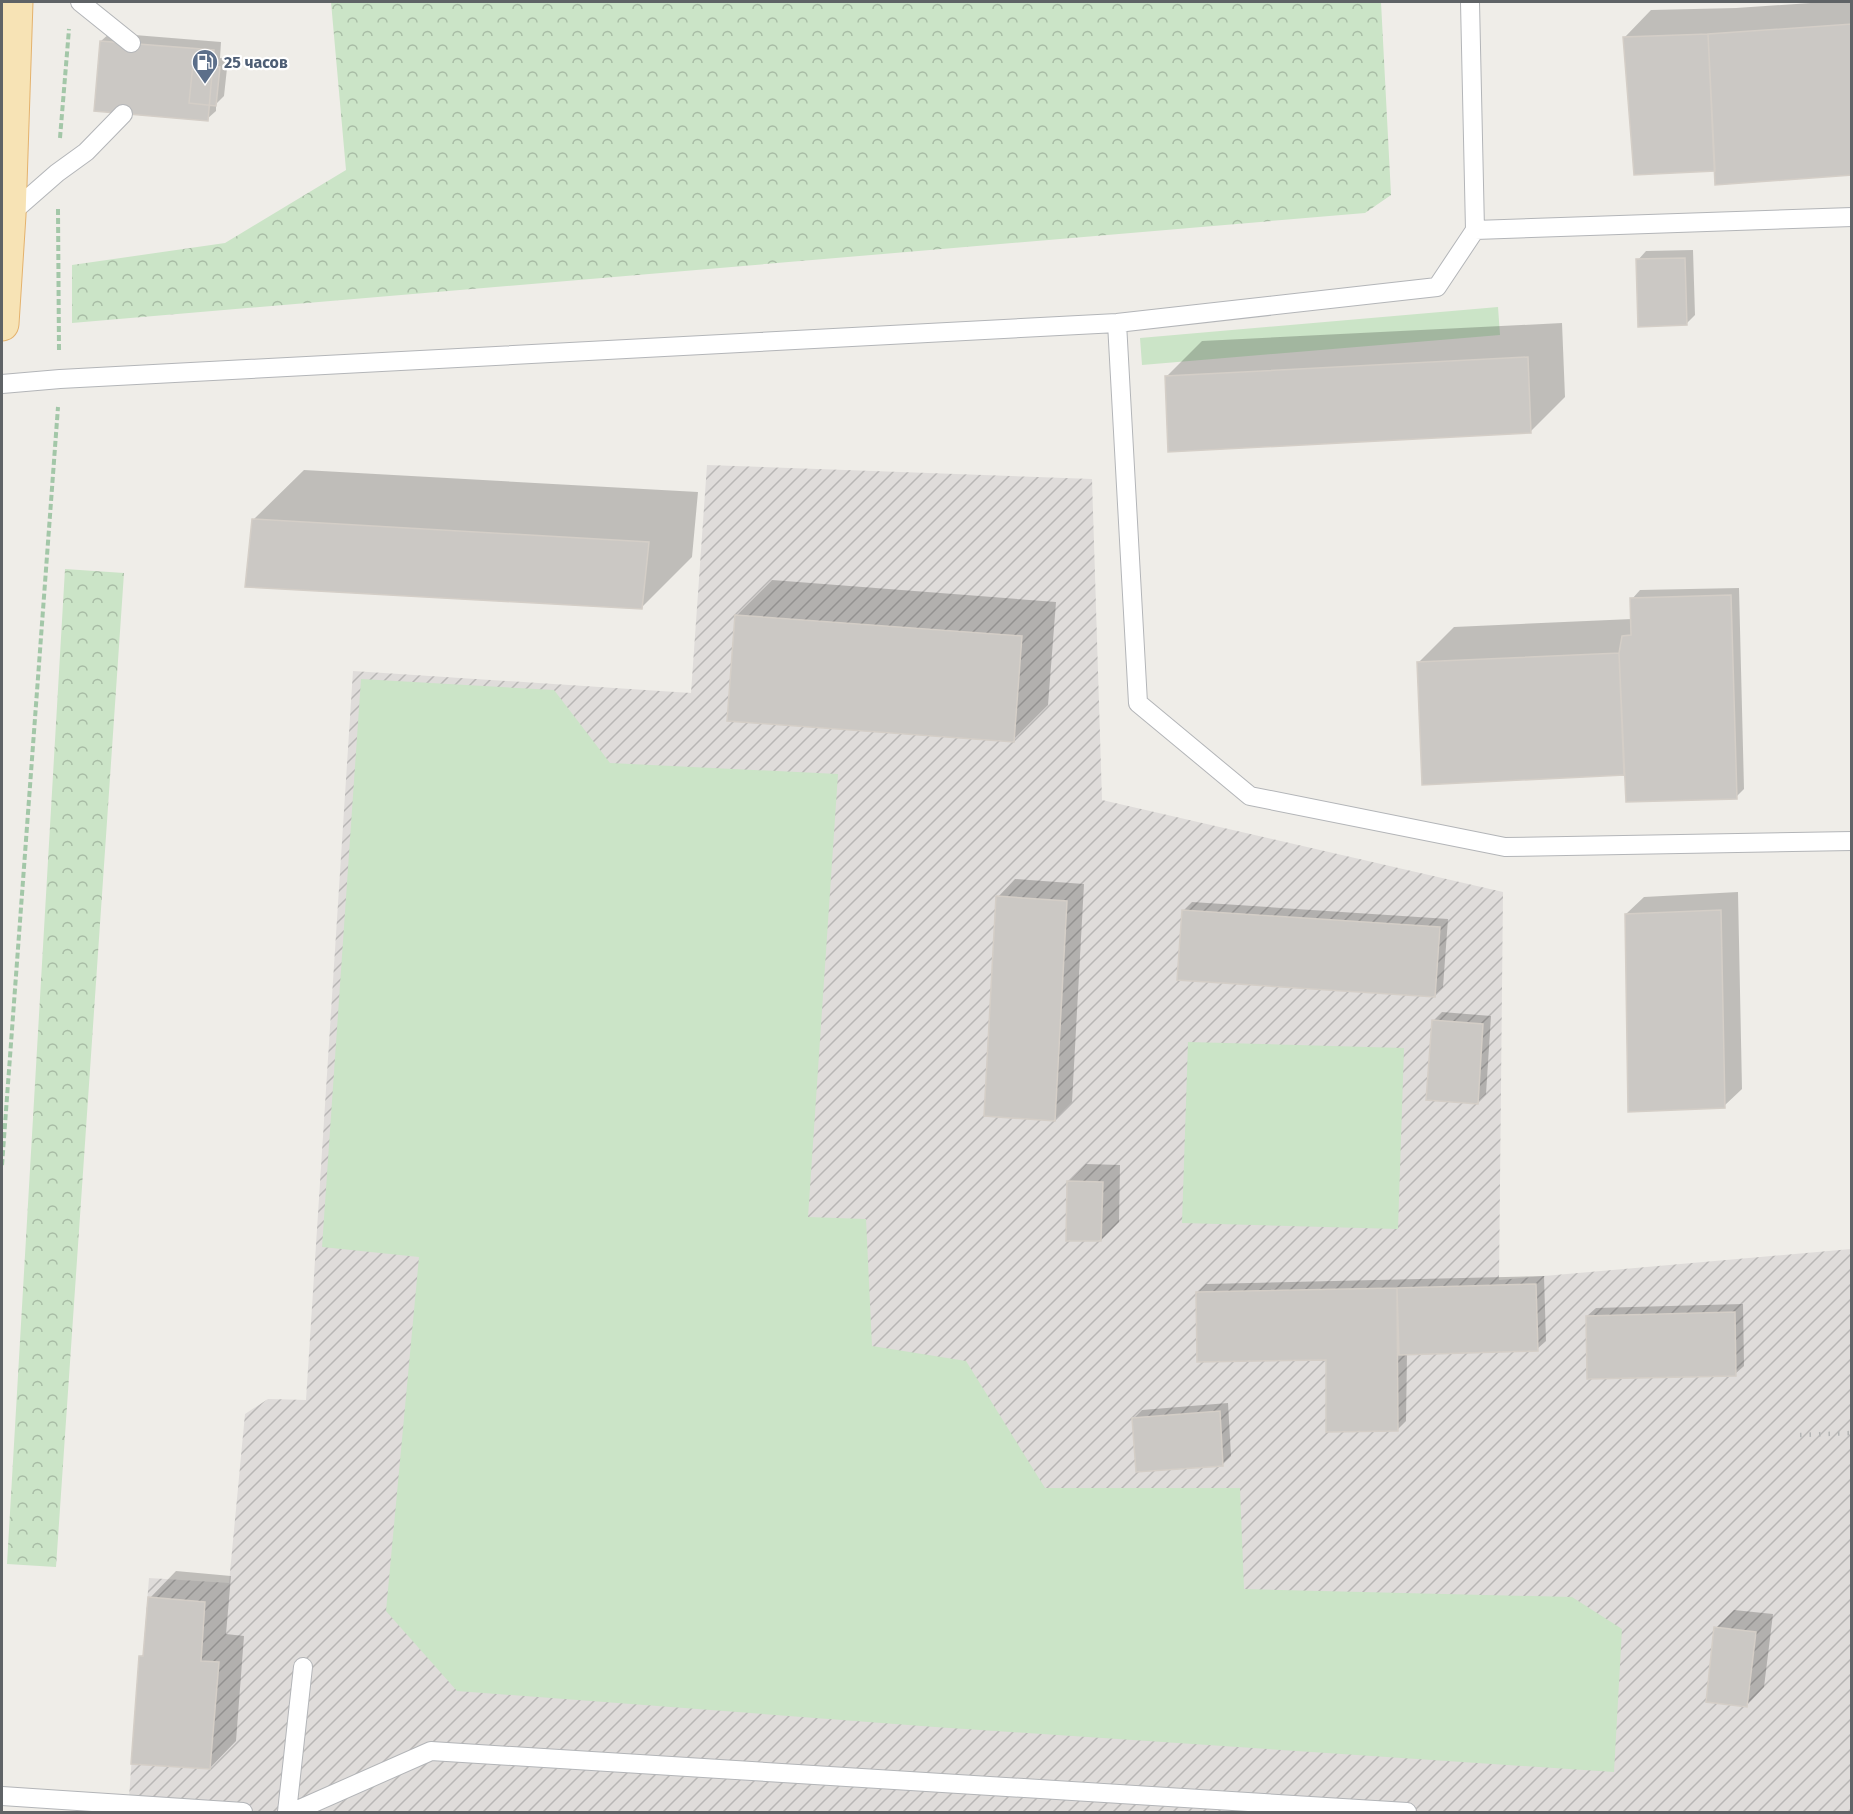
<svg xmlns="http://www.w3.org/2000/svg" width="1853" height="1814" font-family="'Fira Sans',sans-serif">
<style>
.industrial{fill:url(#industrial-furrows)}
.green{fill:#cbe4c7}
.forest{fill:url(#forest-crowns)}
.shadow{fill:#0003}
.building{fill:#cbc8c4;stroke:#d4cec7;stroke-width:1.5}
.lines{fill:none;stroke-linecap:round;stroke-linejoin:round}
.lane-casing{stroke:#b3b5b8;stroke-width:20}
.primary-casing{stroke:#e4b26d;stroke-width:35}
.path{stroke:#a3c7a8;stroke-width:4;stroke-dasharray:6 3;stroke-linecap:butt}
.lane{stroke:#fff;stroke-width:18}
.primary{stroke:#f7e3b5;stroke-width:33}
.rail{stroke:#b3b4b4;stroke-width:4.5;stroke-dasharray:1.5 8;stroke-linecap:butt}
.labels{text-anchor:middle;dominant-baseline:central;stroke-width:4.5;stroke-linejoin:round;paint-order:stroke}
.service-label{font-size:16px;font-weight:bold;fill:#4e5e75;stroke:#fff;text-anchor:start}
</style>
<defs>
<pattern id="industrial-furrows" width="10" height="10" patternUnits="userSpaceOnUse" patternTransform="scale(1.5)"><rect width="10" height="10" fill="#dfdcda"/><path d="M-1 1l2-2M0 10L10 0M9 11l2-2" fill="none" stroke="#b8b6b5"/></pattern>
<pattern id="forest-crowns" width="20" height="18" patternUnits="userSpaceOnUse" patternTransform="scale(1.5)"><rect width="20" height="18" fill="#cbe4c7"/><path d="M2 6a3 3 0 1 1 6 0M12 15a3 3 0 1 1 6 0" fill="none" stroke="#a8bca5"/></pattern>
</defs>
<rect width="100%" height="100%" fill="#efede8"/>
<path class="industrial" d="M707 465 1092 479 1102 800 1503 892 1499 1280 1851 1249V1812H128L139 1656 143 1655 149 1578 229 1583 245 1414 268 1399 306 1400 353 671 691 693Z"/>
<path class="green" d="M1498 307 1500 335 1142 365 1140 338Z
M361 679 554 690 610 763 838 774 808 1217 866 1219 872 1346 966 1361 1045 1488H1240L1244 1589 1572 1597 1622 1629 1614 1772 935 1727 457 1691 386 1611 419 1257 322 1247Z
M1188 1042 1404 1048 1398 1229 1182 1223Z"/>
<path class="forest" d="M331 2H1381L1391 195 1365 213 72 323V265L225 243 346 170Z
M65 569 124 573 56 1567 7 1564Z"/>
<path class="shadow" d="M1825 2H1852V173L1716 169 1625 37 1651 10 1736 8Z
M110 33 221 42 220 58 228 59 224 96 216 104V111L207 119 101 41Z
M1693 250 1695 315 1686 324 1638 260 1646 251Z
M1562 323 1565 397 1530 432 1167 376 1202 341Z
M304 470 698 492 692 557 641 608 253 520Z
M772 580 1056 602 1048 705 1013 740 737 615Z
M1739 588 1744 789 1736 797 1626 771 1623 774 1418 663 1454 627 1632 619V599L1640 590Z
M1015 879 1084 884 1072 1102 1054 1120 998 897Z
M1738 892 1742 1089 1724 1106 1626 914 1644 897Z
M1192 902 1448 919 1443 987 1434 995 1183 911Z
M1442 1012 1491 1016 1486 1094 1477 1102 1433 1021Z
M1086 1164 1120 1165 1119 1222 1101 1240 1069 1182Z
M1544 1276 1546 1341 1537 1349 1407 1353 1406 1421 1398 1429 1327 1359 1198 1292 1206 1284Z
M1743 1304 1744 1366 1735 1374 1587 1316 1596 1308Z
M1228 1403 1231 1456 1223 1464 1134 1418 1142 1410Z
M176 1571 231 1576 226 1634 244 1636 236 1741 210 1768 141 1657 145 1653 150 1598Z
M1734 1610 1773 1614 1764 1687 1747 1705 1716 1628Z"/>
<path class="building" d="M1852 24V175L1715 185 1708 34Z
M1708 34 1715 171 1634 175 1623 37Z
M100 41 214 50 208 121 94 111Z
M193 64 220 67 216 106 189 103Z
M1685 258 1687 325 1638 327 1636 259Z
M1528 357 1531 433 1168 452 1165 376Z
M252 519 649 542 642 609 245 587Z
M1731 595 1737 799 1626 802 1619 653 1622 636 1631 635 1630 598Z
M735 615 1022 636 1014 742 727 721Z
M1619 653 1624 775 1422 785 1417 662Z
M996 896 1067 901 1055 1121 984 1116Z
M1182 910 1440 927 1435 997 1177 980Z
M1721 910 1725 1108 1628 1112 1625 914Z
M1432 1020 1483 1024 1478 1104 1426 1100Z
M1067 1181 1103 1182 1101 1241H1066Z
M1536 1284 1538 1351 1399 1355 1397 1288Z
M1397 1288 1398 1431 1326 1432V1360L1197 1362 1196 1292Z
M1735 1312 1736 1376 1587 1379 1586 1316Z
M1220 1411 1223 1466 1136 1472 1132 1418Z
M148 1597 205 1602 201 1661 219 1662 210 1769 131 1764 139 1656H143Z
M1714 1627 1756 1632 1747 1707 1706 1702Z"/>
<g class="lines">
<g class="lane-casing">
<path id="lane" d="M80 2 131 43
M1470 2 1475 230
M9 215 57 173 86 152 123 114
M1117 323 1138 703 1250 796 1505 847 1852 841
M2 384 60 379 1117 323 1437 287 1475 230 1852 217
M2 1796 243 1812
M287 1812 303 1667
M293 1812 431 1751 1407 1812"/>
</g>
<g class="primary-casing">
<path id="primary" d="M2 324 9 215 16 2"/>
</g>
<path class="path" d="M60 138 69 29
M58 209 59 351
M2 1165 58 407"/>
<use href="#lane" class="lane"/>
<use href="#primary" class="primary"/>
<path class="rail" d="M1800 1435 1852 1433"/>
</g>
<defs>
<g id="fuel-pin" transform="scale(1.35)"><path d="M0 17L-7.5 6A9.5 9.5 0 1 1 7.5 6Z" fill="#5c6f8a" stroke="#fff"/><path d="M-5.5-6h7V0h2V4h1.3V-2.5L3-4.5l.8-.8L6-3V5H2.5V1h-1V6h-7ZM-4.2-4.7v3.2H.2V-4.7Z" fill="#fff"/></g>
</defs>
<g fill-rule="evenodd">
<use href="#fuel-pin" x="205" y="62"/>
</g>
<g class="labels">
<g class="service-label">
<text x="224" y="62">25 часов</text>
</g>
</g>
<rect width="1853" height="1814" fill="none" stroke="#5f6366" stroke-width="6"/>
</svg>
